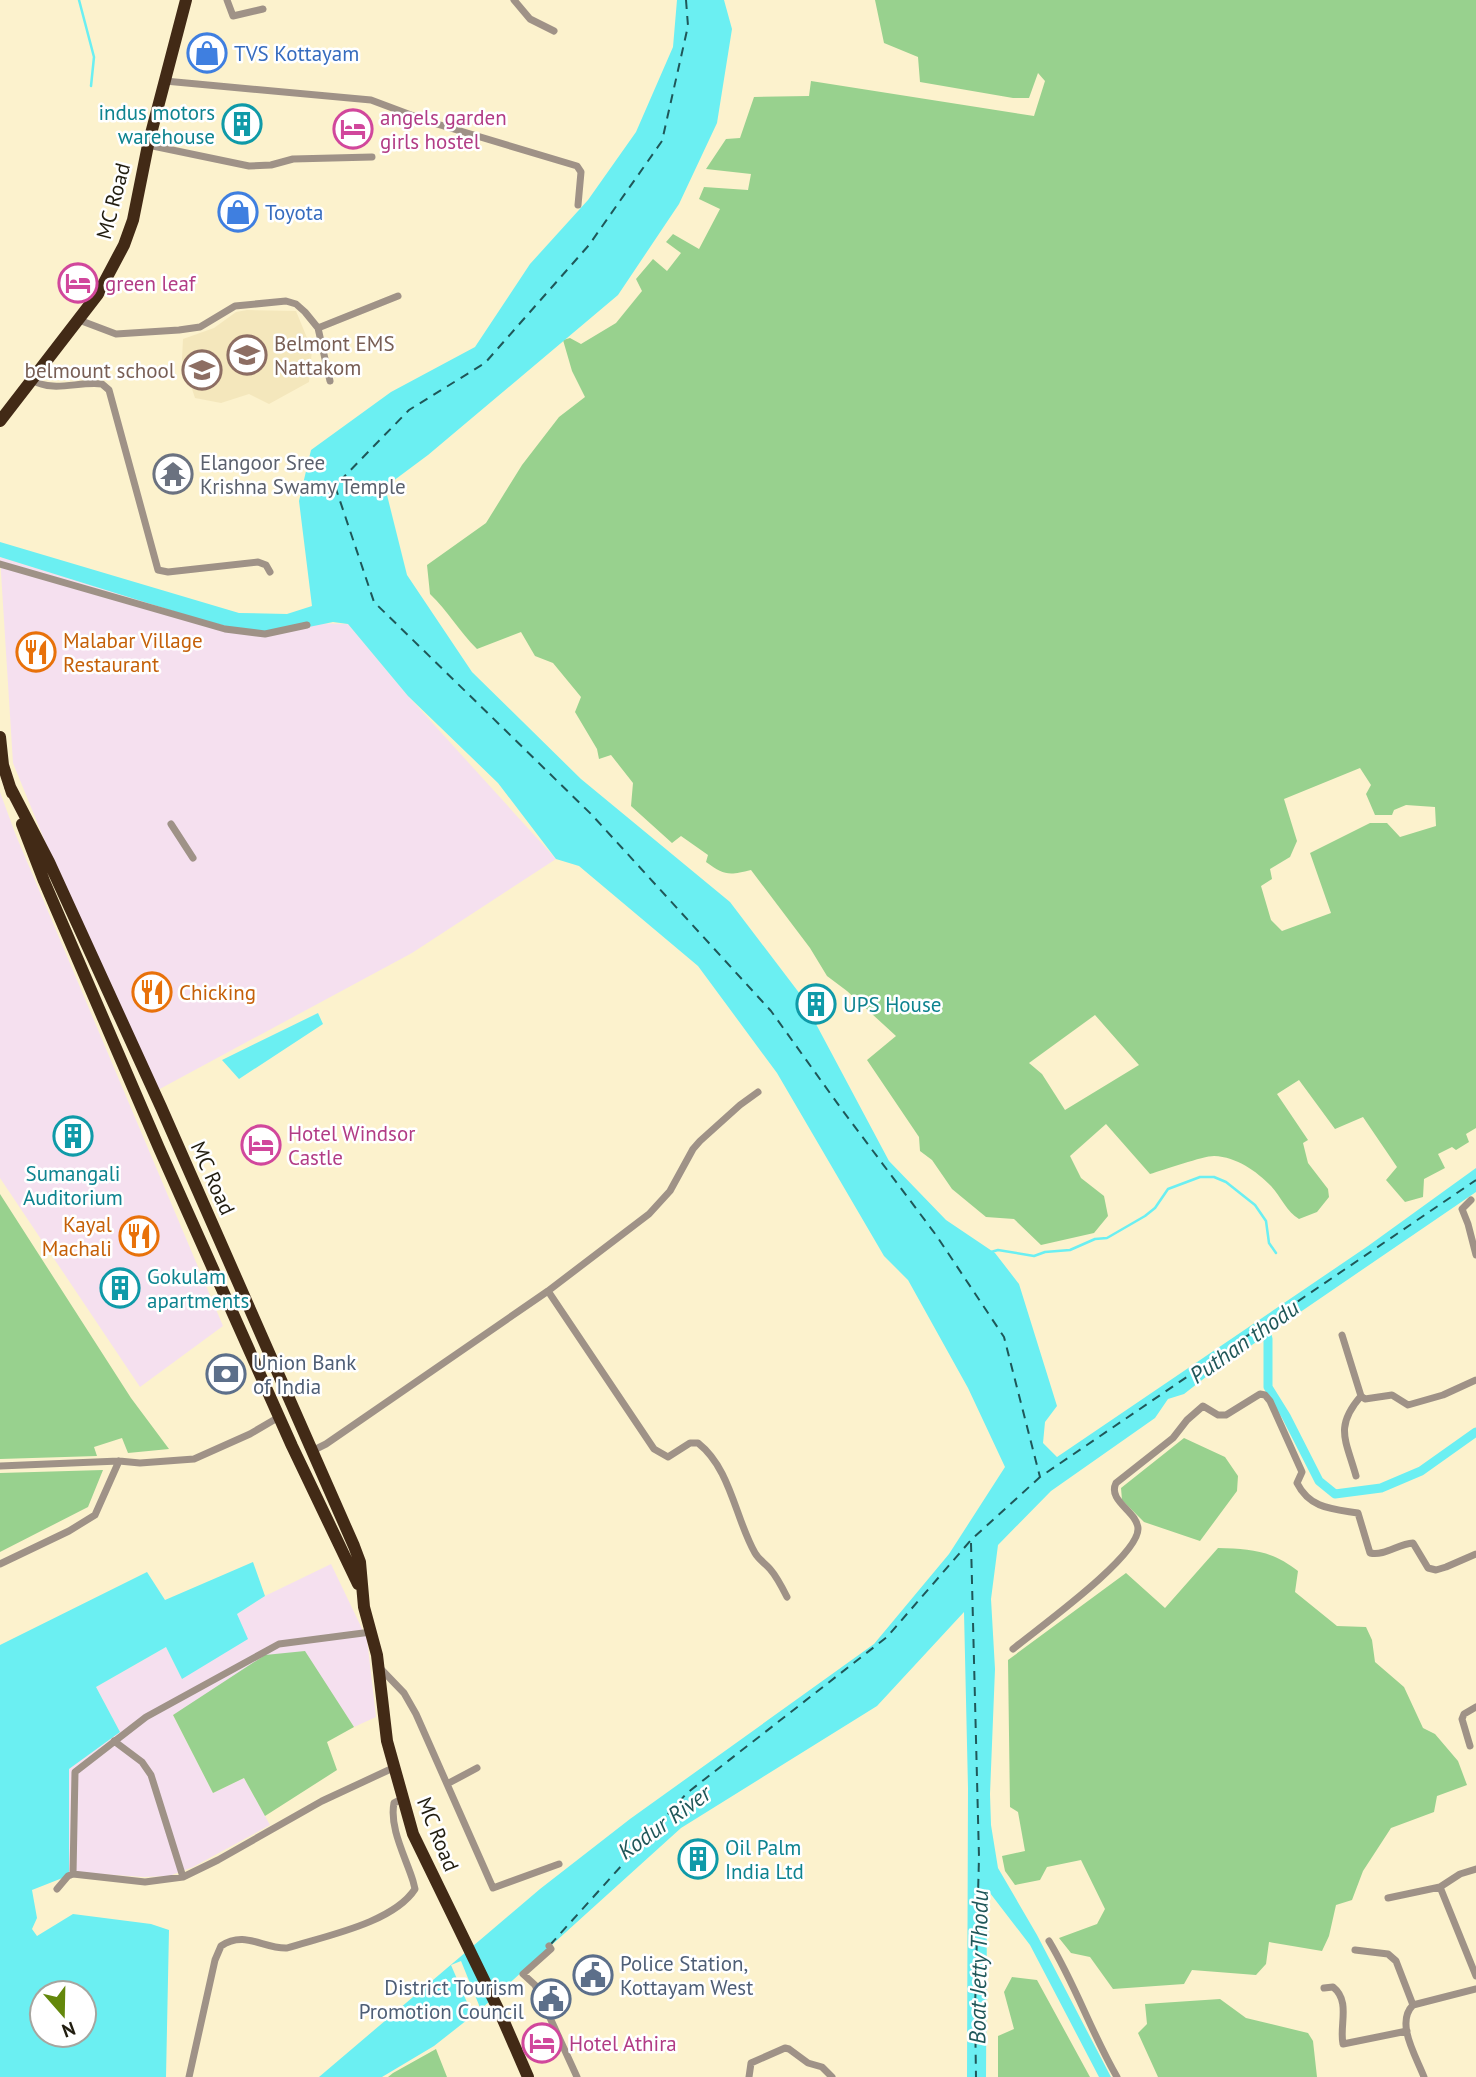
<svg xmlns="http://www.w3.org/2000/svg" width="1476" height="2077" font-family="'PT Sans',sans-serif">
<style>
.industrial{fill:#f5e0ef}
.built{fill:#f4e7bc}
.green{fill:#98d18e;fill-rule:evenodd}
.water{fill:#6beff2;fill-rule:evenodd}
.pier{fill:#fcf2cd}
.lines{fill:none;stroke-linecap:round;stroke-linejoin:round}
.stream{stroke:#6beff2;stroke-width:2.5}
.canal{stroke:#6beff2;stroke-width:9}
.ferry{stroke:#1f5759;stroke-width:2;stroke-dasharray:9 7;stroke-linecap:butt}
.street{stroke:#9f9287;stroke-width:7}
.highway{stroke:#422a16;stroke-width:12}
.labels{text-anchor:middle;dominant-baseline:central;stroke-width:5;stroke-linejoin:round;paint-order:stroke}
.shop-label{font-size:21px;fill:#366cbe;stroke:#fff;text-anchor:start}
.culture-label{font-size:21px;fill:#0d838f;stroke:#fff;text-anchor:start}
.hotel-label{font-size:21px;fill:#b23c85;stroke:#fff;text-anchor:start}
.street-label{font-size:21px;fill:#211d10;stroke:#fff}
.education-label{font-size:21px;fill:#785e54;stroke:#fff;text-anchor:start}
.worship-label{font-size:21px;fill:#5b616d;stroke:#fff;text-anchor:start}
.food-label{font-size:21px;fill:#c56008;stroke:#fff;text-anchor:start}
.service-label{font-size:21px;fill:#4e5e75;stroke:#fff;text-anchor:start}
.water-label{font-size:23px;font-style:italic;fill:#1f5759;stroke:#fff}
</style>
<rect width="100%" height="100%" fill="#fcf2cd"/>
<path class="industrial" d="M0 557 202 620 348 624 408 696 556 859 412 953 156 1091 57 871 13 763Z
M0 792 15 833 223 1326 140 1387 0 1178Z
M331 1564 367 1639 376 1717 354 1727 304 1651 173 1715 213 1793 244 1778 270 1825 193 1867 169 1876 144 1877 69 1872V1769L120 1732 96 1687 166 1647 182 1679 237 1614 265 1596Z"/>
<path class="built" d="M247 310 296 311 312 350 309 382 269 404 249 394 221 403 195 398 182 359 183 339 214 328 236 312Z"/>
<path class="green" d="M875 0H1476V1128L1466 1134 1469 1142 1456 1150 1452 1147 1438 1154 1445 1168 1424 1179 1423 1197 1405 1202 1386 1180 1397 1167 1363 1117 1335 1129 1299 1080 1277 1094 1308 1140 1303 1143 1308 1163 1328 1189 1329 1197 1317 1212 1299 1219C1287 1212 1281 1197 1271 1186 1256 1171 1237 1157 1214 1156 1203 1156 1164 1170 1150 1174L1106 1124 1070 1156 1081 1178 1104 1196 1108 1216 1094 1233 1041 1245 1014 1219 986 1217 952 1189 932 1160 920 1151 919 1137 867 1060 896 1036 847 991 827 976 810 948 751 870C728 876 724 875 706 862L708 855 681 836 672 843 631 806 633 783 611 755 599 759 597 749 575 712 581 697 553 663 535 656 521 632 477 649C459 631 448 611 430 594L427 565 486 523 522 465 559 417 585 397 572 371 563 340 570 338 581 344 616 323 642 291 636 279 653 259 667 271 681 253 666 242 673 234 699 249 720 209 699 199 704 187 748 190 751 174 706 169 726 139 740 138 754 97 809 96 811 81 1034 116 1045 81 1038 73 1029 98H1013L920 82 918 57 884 43ZM1360 768 1371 785 1366 794 1375 815H1392L1394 810 1406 805 1435 807 1436 826 1400 837 1387 823H1370L1310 853 1331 913 1282 931 1271 920 1261 886 1272 879 1270 869 1290 857 1297 841 1284 799ZM1095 1015 1139 1065 1065 1110 1042 1074 1029 1063Z
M0 1194 131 1398 169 1449 128 1453 122 1438 94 1447 97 1456 0 1459Z
M1184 1438 1225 1457 1238 1476 1237 1491 1200 1541 1144 1522 1122 1500 1121 1488Z
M103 1470 88 1507 0 1552V1473Z
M1218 1548C1251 1549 1271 1550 1298 1571L1295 1592 1337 1626 1366 1627 1372 1640 1375 1662 1404 1687 1423 1728 1435 1734 1458 1761 1467 1785 1437 1796 1434 1812 1391 1828 1363 1871 1352 1900 1336 1905 1329 1936 1322 1951 1269 1942 1266 1964 1256 1975 1192 1970 1184 1984 1113 1989 1090 1957 1071 1953 1059 1938 1097 1924 1105 1909 1081 1860 1047 1867 1040 1880 1015 1885 1005 1871 1002 1856 1025 1851 1018 1812 1010 1807 1008 1660 1126 1573 1165 1608Z
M305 1651 354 1727 327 1742 337 1770 265 1816 244 1778 213 1793 173 1715 265 1655Z
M1012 1977 1037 1980 1090 2077H998V2036L1014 2029 1004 1992Z
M1220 1999 1246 2018 1308 2033 1313 2041 1317 2077H1158L1138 2033 1147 2024 1145 2004Z
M436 2049 447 2077H388L393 2073Z"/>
<path class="water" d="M677 0H724L732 29 717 123 679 204 618 295 428 455 385 487 407 575 472 672 581 779 730 902 800 994 889 1161 946 1220 995 1253 1019 1284 1057 1406 1045 1422 1043 1443 1057 1457 1368 1246 1476 1168V1192L1211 1373 1184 1394 1168 1399 1155 1418 1051 1491 998 1545 991 1599 995 1669 990 1794 991 1825 998 1868 1037 1935 1111 2077H1099L1030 1945 990 1893 987 1908 986 2077H967L968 1788 964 1612 877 1706 681 1828 481 2009 434 2046 382 2077H319L540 1889 630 1819 874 1644 949 1554 1005 1467 968 1388 908 1280 884 1256 777 1073 698 966 579 866 556 859 498 783 408 696 348 624 333 622 280 633H254L202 620 0 557V542L239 613 287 614 312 606 299 501 311 450 391 392 475 347 530 264 588 200 636 132 673 47Z
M318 1013 323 1024 239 1079 222 1060Z
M253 1562 265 1596 237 1614 248 1639 182 1679 166 1647 96 1687 120 1732 69 1769V1872L65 1877 32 1890 37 1918 32 1929 37 1936 73 1914 151 1924 169 1930 166 2077H0V1645L147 1572 165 1600ZM42 1993H84V2035H42Z"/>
<path class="pier" d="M461 1961 481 2010 472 2014 451 1965Z"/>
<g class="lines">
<path class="stream" d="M79 0 94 57 91 86
M991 1252 998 1250 1034 1256 1045 1252 1070 1250 1095 1239 1107 1238 1145 1216 1155 1208 1168 1189 1200 1177H1214L1226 1182 1255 1205 1266 1221 1269 1243 1276 1253"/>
<path class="canal" d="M1265 1326 1268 1339V1387L1286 1416 1319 1481 1335 1494 1381 1488 1421 1471 1476 1432"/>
<path class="ferry" d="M686 0 688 26 662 141 589 245 485 363 409 410 335 486 374 602 592 815 771 1011 840 1107 936 1235 1004 1337 1040 1477
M971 1543 979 1857 975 2010 976 2077
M550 1945 687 1793 887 1637 971 1540 1040 1477 1476 1180"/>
<path class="street" d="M227 0 233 16 263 9
M514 0 530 19 554 31
M165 81 371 100 427 121 577 166 581 172 578 205
M148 145 249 166 271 165 293 159 372 157
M79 320 116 334 179 330 200 327 235 306 286 301 296 304 305 312 318 328 330 381
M318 328 398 296
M32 380C54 393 78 381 102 384L109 390 158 570 168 572 258 562 266 565 270 572
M0 564 225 629 265 634 307 625
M171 824 193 858
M1471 1200 1462 1209 1468 1224 1476 1255
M548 1291 654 1449 668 1457 690 1443H698C731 1469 735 1518 755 1553 759 1560 765 1563 770 1569 777 1577 782 1587 787 1597
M1342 1335 1361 1396 1365 1399 1392 1395 1408 1405 1443 1395 1476 1380
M312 1451 326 1444 548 1291 649 1214 670 1191 693 1149 700 1141 740 1105 758 1092
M0 1466 119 1461 140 1463 194 1459 250 1434 279 1417
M1356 1476C1346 1440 1334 1427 1361 1396
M0 1564 69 1531 95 1515 119 1461
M1013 1649C1037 1629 1138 1557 1138 1529 1138 1512 1107 1501 1116 1483L1173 1438 1187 1420 1203 1406 1218 1415H1226L1260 1394 1265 1395 1270 1401 1302 1472 1297 1483C1310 1509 1333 1509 1358 1513L1370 1553C1385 1556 1398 1544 1413 1543L1428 1568 1436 1570 1446 1567 1476 1554
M379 1667 404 1693 416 1714 493 1888 559 1864
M114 1741 142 1762 151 1775 183 1877
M1470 1746 1462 1719 1464 1714 1476 1707
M447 1784 477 1768
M73 1874 75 1772 146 1717 279 1644 371 1632
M1440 1887 1476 1976
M57 1889 68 1876 73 1874 145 1882 183 1877 218 1860 322 1801 393 1768
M1388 1898 1440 1887 1460 1874 1476 1869
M1049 1941C1076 1986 1091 2032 1117 2077
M549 1946 551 1949 523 1974 535 1985 577 2077
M1355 1950 1388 1954 1396 1961 1413 2005
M1324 1988 1333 1987C1351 2001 1339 2026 1343 2044L1407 2031
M189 2077 215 1960 221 1946C245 1930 263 1949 287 1948 325 1936 393 1923 415 1889L413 1881C406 1858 389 1828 394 1803L402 1799
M749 2077 751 2063 785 2048 789 2049 808 2063 822 2067 832 2077
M1424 2077C1416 2056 1395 2023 1413 2005L1476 1989"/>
<path class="highway" d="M0 421 98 294 124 245 133 220 148 145 186 0
M0 737 3 765 12 793
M10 787 49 862 161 1107 354 1546 360 1562 364 1607 377 1655 387 1741 413 1834 501 2015 528 2077
M22 824 44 881 159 1148 292 1446 358 1584"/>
</g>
<defs>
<g id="shop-ring" transform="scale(2.0125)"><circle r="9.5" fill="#fff" stroke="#3f7fe0" stroke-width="1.5"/><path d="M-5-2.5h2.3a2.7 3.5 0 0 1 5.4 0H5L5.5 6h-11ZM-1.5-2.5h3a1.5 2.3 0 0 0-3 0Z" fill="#3f7fe0"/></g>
<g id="building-ring" transform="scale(2.0125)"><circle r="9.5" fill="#fff" stroke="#0f9aa8" stroke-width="1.5"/><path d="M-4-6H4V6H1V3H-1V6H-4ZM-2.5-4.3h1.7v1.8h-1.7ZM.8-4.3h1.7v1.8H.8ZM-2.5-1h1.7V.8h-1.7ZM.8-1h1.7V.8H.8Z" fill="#0f9aa8"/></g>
<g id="hotel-ring" transform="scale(2.0125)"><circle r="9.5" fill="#fff" stroke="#d1479c" stroke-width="1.5"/><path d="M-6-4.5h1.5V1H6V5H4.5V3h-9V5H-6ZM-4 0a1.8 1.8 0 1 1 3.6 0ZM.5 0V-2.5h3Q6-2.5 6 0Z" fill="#d1479c"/></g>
<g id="school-ring" transform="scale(2.0125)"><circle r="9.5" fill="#fff" stroke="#8d6e63" stroke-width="1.5"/><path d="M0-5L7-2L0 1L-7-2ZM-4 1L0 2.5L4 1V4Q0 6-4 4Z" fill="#8d6e63"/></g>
<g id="temple-ring" transform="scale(2.0125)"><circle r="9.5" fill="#fff" stroke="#6b7280" stroke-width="1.5"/><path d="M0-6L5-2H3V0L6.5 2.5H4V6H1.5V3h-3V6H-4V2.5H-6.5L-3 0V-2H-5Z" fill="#6b7280"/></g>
<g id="restaurant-ring" transform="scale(2.0125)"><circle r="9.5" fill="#fff" stroke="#e8710a" stroke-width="1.5"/><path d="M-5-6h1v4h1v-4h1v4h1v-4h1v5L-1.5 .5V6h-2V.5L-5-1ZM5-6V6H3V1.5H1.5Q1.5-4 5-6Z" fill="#e8710a"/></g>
<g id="bank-ring" transform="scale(2.0125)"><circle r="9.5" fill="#fff" stroke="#5c6f8a" stroke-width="1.5"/><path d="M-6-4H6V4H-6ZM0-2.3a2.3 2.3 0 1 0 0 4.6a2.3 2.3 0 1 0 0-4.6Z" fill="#5c6f8a"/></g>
<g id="civic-ring" transform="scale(2.0125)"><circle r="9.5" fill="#fff" stroke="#5c6f8a" stroke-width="1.5"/><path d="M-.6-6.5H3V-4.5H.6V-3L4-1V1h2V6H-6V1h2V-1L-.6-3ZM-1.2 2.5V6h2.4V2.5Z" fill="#5c6f8a"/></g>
</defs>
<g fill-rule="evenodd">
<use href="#shop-ring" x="207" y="53"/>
<use href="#building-ring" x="242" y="124"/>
<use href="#hotel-ring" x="353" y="129"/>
<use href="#shop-ring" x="238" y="212"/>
<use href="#hotel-ring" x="78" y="283"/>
<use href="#school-ring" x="247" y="355"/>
<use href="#school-ring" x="202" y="370"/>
<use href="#temple-ring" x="173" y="474"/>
<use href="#restaurant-ring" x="36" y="652"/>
<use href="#restaurant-ring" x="152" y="992"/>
<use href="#building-ring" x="816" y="1004"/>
<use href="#building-ring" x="73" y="1136"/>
<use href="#hotel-ring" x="261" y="1145"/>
<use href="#restaurant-ring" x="139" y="1236"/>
<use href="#building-ring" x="120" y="1288"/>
<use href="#bank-ring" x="226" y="1374"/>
<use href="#building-ring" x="698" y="1859"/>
<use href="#civic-ring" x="593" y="1975"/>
<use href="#civic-ring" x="551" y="1999"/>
<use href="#hotel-ring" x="542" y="2043"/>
</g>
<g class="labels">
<g class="shop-label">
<text x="234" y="53">TVS Kottayam</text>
<text x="265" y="212">Toyota</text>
</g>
<g class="culture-label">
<text x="215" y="112" text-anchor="end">indus motors<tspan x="215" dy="24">warehouse</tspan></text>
<text x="843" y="1004">UPS House</text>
<text x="73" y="1173" text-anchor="middle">Sumangali<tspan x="73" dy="24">Auditorium</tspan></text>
<text x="147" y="1276">Gokulam<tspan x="147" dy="24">apartments</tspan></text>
<text x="725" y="1847">Oil Palm<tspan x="725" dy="24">India Ltd</tspan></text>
</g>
<g class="hotel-label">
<text x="380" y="117">angels garden<tspan x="380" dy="24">girls hostel</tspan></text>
<text x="105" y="283">green leaf</text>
<text x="288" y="1133">Hotel Windsor<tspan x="288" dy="24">Castle</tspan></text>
<text x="569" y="2043">Hotel Athira</text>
</g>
<g class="street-label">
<text transform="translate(113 201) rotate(-75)">MC Road</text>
<text transform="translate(213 1178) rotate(66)">MC Road</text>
<text transform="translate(438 1834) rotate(68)">MC Road</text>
</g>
<g class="education-label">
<text x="274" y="343">Belmont EMS<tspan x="274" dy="24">Nattakom</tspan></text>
<text x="175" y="370" text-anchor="end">belmount school</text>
</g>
<g class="worship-label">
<text x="200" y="462">Elangoor Sree<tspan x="200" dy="24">Krishna Swamy Temple</tspan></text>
</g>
<g class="food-label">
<text x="63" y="640">Malabar Village<tspan x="63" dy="24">Restaurant</tspan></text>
<text x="179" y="992">Chicking</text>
<text x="112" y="1224" text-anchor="end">Kayal<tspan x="112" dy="24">Machali</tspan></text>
</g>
<g class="service-label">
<text x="253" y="1362">Union Bank<tspan x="253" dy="24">of India</tspan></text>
<text x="620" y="1963">Police Station,<tspan x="620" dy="24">Kottayam West</tspan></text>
<text x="524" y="1987" text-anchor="end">District Tourism<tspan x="524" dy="24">Promotion Council</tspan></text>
</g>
<g class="water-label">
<text transform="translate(1244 1341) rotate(-35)">Puthan thodu</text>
<text transform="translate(664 1822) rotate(-36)">Kodur River</text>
<text transform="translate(978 1967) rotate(-89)">Boat Jetty Thodu</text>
</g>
</g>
<g transform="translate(63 2014) rotate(160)"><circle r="33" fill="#ffffff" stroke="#a6a59f" stroke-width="2"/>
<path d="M0-5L12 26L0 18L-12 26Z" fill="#63870b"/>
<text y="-10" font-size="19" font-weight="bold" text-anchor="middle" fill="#211d10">N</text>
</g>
</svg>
